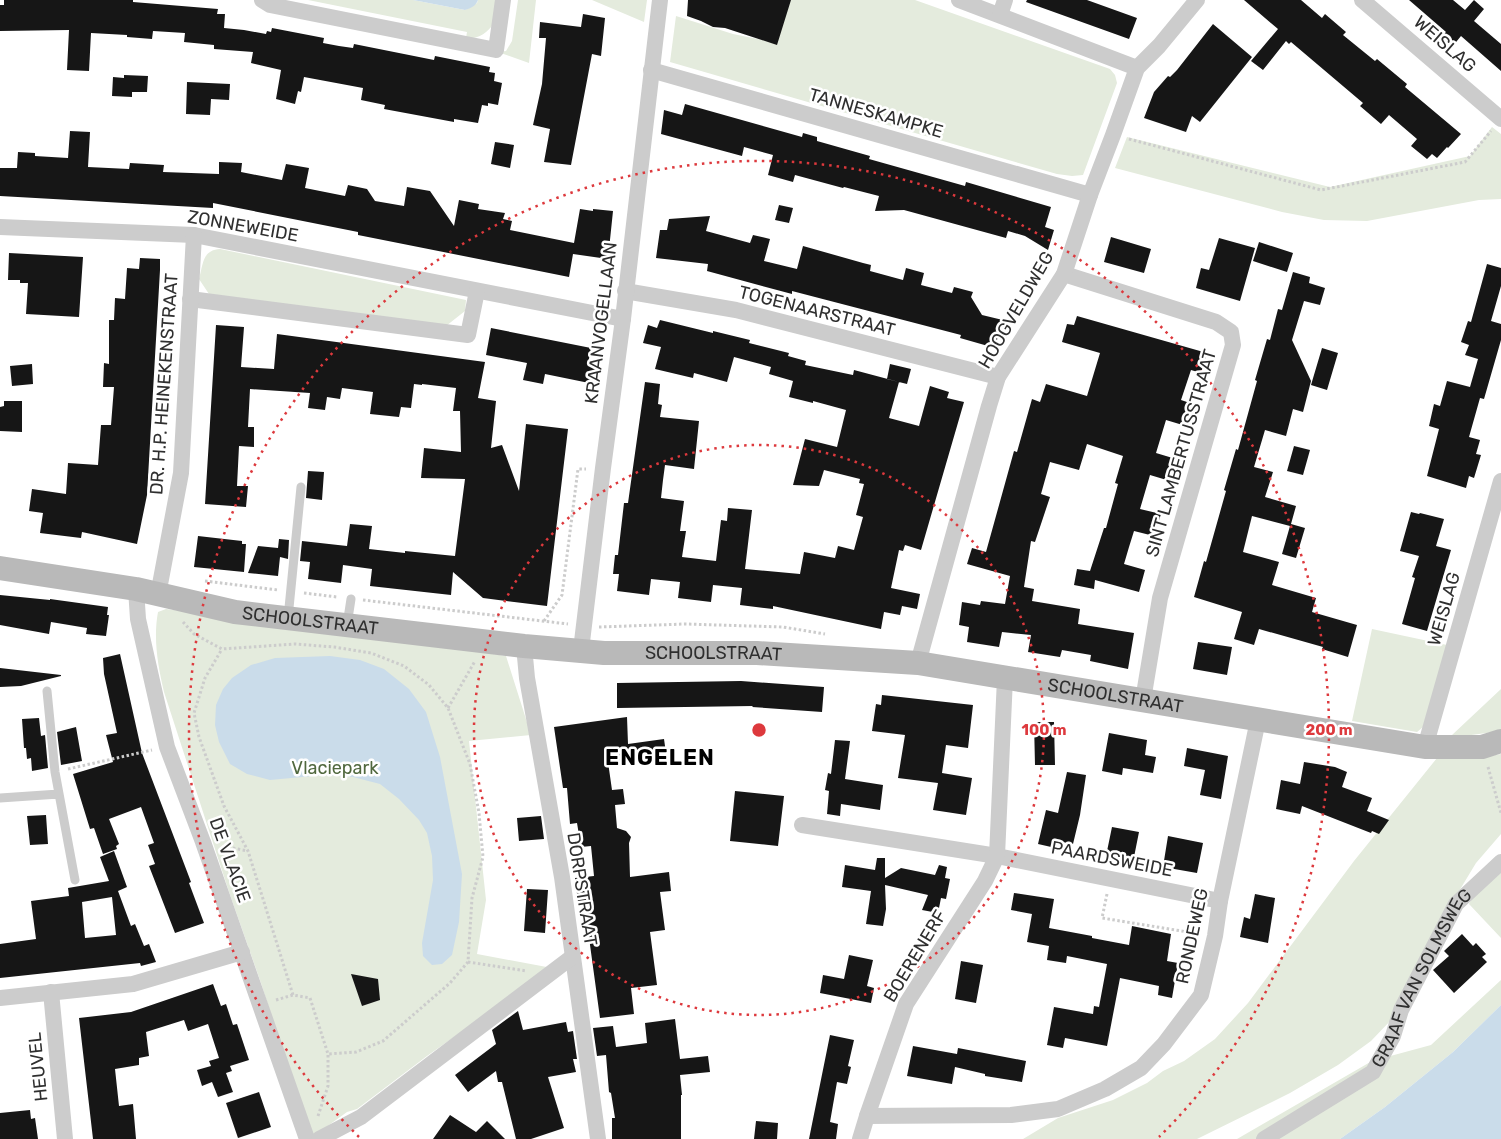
<svg xmlns="http://www.w3.org/2000/svg" width="1501" height="1139" font-family="Rubik,sans-serif">
<style>
.green{fill:#e4ebdd}
.water{fill:#cadcea}
.building{fill:#161616;fill-rule:evenodd}
.lines{fill:none;stroke-linecap:round;stroke-linejoin:round}
.path{stroke:#ccc;stroke-width:3;stroke-dasharray:2.5 2.5;stroke-linecap:butt}
.lane{stroke:#ccc;stroke-width:9}
.street{stroke:#ccc;stroke-width:16}
.secondary{stroke:#b9b9b9;stroke-width:24}
.ring{fill:none;stroke:#dd393d;stroke-width:2.5;stroke-dasharray:2.5 5}
.labels{text-anchor:middle;dominant-baseline:central;stroke-width:5;stroke-linejoin:round;paint-order:stroke}
.street-label{font-size:18px;fill:#2f2f2f;stroke:#fff}
.park-label{font-size:18px;fill:#50683e;stroke:#fff}
.district-label{font-size:22px;font-weight:bold;letter-spacing:1px;fill:#000;stroke:#fff}
.centre{fill:#dd393d;stroke:#fff;stroke-width:2.5}
.ring-label{font-size:15px;text-anchor:middle;font-weight:bold;fill:#dd393d;stroke:#fff;stroke-width:5;stroke-linejoin:round;paint-order:stroke}
</style>
<rect width="100%" height="100%" fill="#fff"/>
<path class="green" d="M308 0H413L465 10 477 3 478 0H497C496 7 497 19 493 24 488 33 476 40 466 38L467 32Z
M518 0H536L529 63 498 52 506 51 512 41Z
M592 0H647L644 22Z
M774 0H915L1110 69 1115 75 1117 83 1083 175 1072 176 1057 174 670 62 676 16 733 34 763 40Z
M1492 127 1501 134V199L1479 200 1367 221 1324 220 1282 212 1115 168 1127 137 1330 187 1470 156Z
M220 249 466 300 465 311 446 326 209 294 199 279C203 265 202 250 220 249Z
M166 609 392 638 506 656 531 735 469 741 486 900 477 954 552 968 427 1056 357 1109 347 1112 311 1138 261 983 229 892 164 692C158 666 153 639 158 612Z
M1372 629 1447 645 1423 727 1417 732 1352 721Z
M1501 689V731L1464 736 1452 735Z
M1501 754V834L1476 863 1450 906 1393 1018 1371 1041 1338 1065 1290 1093 1197 1139H1023L1058 1118 1113 1100 1147 1083 1163 1071 1184 1061 1215 1039 1248 1003 1354 861 1437 758H1479Z
M1501 854V938L1469 904 1484 874Z
M1501 980V1005L1453 1052 1385 1107 1340 1139H1237L1372 1061 1431 1045Z"/>
<path class="water" d="M413 0H478C476 6 471 8 465 10Z
M330 656 360 660 384 669 409 689 426 712 440 757 462 874 459 922 452 955 442 964 432 965 423 956 422 943 433 880 432 856 427 833 419 820 399 799 380 784 353 777 324 775 270 780 247 774 230 764 219 742 215 725 216 705 223 689 232 678 251 665 275 658Z
M1501 1005V1139H1340L1385 1107 1453 1052Z"/>
<path class="building" d="M4 0H133V2L218 9 217 14H225L224 28 244 30 266 34 267 31 271 32 272 28 324 38 323 43 339 46 353 48 354 44 434 60 435 56 490 67 489 72 495 73 494 81 502 83 498 105 488 103V106L482 105 478 123 454 119V122L384 109 385 105 361 100 363 88 304 77 301 92 298 91 295 104 276 99 281 70 251 63 253 52 214 49V45L184 42 185 33 153 31 152 39 127 37V35L91 33 89 71 67 70 69 30 0 31V5H4Z
M688 0H791L777 45 725 28 713 27 701 21 687 16Z
M1027 0H1087L1137 18 1129 39 1026 2Z
M1244 0H1301L1322 18 1325 14 1346 32 1343 35 1375 61 1377 59 1407 84 1405 87 1461 134 1448 148 1447 147 1437 158 1432 154 1427 159 1411 146 1417 139 1389 115 1381 124 1360 106 1363 103 1291 42 1289 44 1286 41 1263 70 1251 61 1278 29Z
M1409 0H1453L1465 10 1474 0 1484 9 1474 21 1501 44V71L1461 36 1452 47 1441 37 1446 32Z
M583 14 605 18 601 56 592 54 571 165 544 162 550 129 533 125 542 84 546 38H539L540 22 581 27Z
M1213 24 1252 57 1200 122 1192 116 1186 132 1144 118 1154 92 1168 76 1170 77 1177 70Z
M124 75 148 76 147 92H132V97L112 96 113 77 124 78Z
M187 82 230 84 229 100 211 99 210 115 186 114Z
M685 104 802 137 803 133 817 137V141L870 156 869 159 965 186 966 182 1051 207 1045 227 1054 230 1048 250 1025 236 1008 231 1006 238 904 210 875 211 879 196 844 187 843 188 795 175 793 182 768 175 773 155 744 147 742 156 661 134 664 110 682 115Z
M70 131 90 132 88 167 129 169 130 163 164 165 163 172 219 174V162L242 163 241 172 282 180 286 164 309 168 305 188 345 196 348 185 367 189 375 201 404 206 407 187 430 191 454 226 459 200 479 204 478 209 505 213 503 219 512 221 510 230 574 243 580 209 593 211V209L613 211 608 259 573 254 569 277 358 235V232L213 203V208L0 196V168H17L18 152 35 153V156L68 158Z
M495 142 514 145 510 168 491 164Z
M779 205 793 208 789 223 775 220Z
M710 216 706 231 750 243 753 235 770 239 764 261 797 269 803 246 863 263 871 265 870 271 903 280 906 268 924 273 921 285 952 293 954 287 973 292 971 297 982 315 1011 322 1006 339 998 336 995 348 960 338 961 335 792 291V294L707 271 708 264 656 258 660 230H667L669 219Z
M1111 237 1151 249 1144 273 1104 262Z
M1219 238 1255 248 1240 301 1196 288 1201 268 1209 270Z
M1259 242 1293 253 1287 272 1253 261Z
M9 253 83 257 79 317 26 314 28 283H20V280H8Z
M140 258 160 259V270L147 495 137 544 82 532 81 538 40 533 43 513 29 511 32 489 66 494 68 463 98 465 101 425H111L114 387H103L104 363 109 364V320H114L115 298 125 299 127 268 139 269Z
M1487 264 1501 268V286L1491 321 1501 324V340L1484 399 1480 398 1469 437 1480 440 1476 454 1481 455 1474 478 1469 476 1466 488 1427 476 1439 429 1429 426 1434 404 1440 406 1447 381 1470 387 1478 359 1465 355 1469 345 1461 342 1468 321 1471 322Z
M1293 272 1310 277 1309 283 1325 288 1320 305 1304 301 1292 340 1311 381 1303 412 1293 409 1286 436 1265 430 1254 467 1273 472 1265 497 1296 506 1291 524 1305 528 1296 558 1282 554 1290 526 1252 516 1243 552 1279 562 1272 585 1316 598 1312 612 1357 625 1348 657 1322 649 1323 647 1259 629 1254 645 1234 639 1242 612 1194 597 1204 561 1206 562 1226 491 1224 490 1236 449 1238 450 1257 381 1255 380 1267 339 1270 340 1278 309 1282 310Z
M1077 316 1207 353 1201 373 1191 370 1181 400 1193 404 1186 426 1166 420 1156 453 1176 459 1170 481 1150 475 1140 509 1161 514 1154 536 1134 531 1129 547 1124 564 1145 570 1139 592 1095 580 1094 589 1074 585 1077 569 1090 571 1104 528H1106L1118 484 1115 483 1123 456 1087 444 1079 470 1050 462 1041 494 1050 497 1035 542 1031 541 1024 587 1034 589 1032 601 1080 609 1078 624 1134 633 1128 669 1090 661 1091 655 1062 650 1060 657 1028 652 1031 635 1002 632 999 647 967 642 969 627 959 625 962 602 980 605 981 601 1005 604 1010 576 967 564 972 548 986 552 1014 451 1017 452 1032 399 1040 402 1046 384 1087 396 1100 353 1062 342 1067 324 1074 325Z
M660 320 713 333V331L750 340 749 343 789 353 788 356 806 361 805 365 853 375 854 370 899 382 889 418 919 426 930 386 949 392 947 398 964 402 921 550 905 545 903 551 899 550 891 588 920 594 917 609 902 606 900 615 884 612 881 629 773 606V609L740 605 742 588 713 585 711 602 678 598 680 582 651 579 649 595 617 591 619 574H613L615 555H618L624 503H628L645 382 660 384 658 404 662 405 660 417 699 421 694 469 665 465 663 480 661 498 684 501 680 531H686L682 557 716 561 721 520 727 521 728 508 752 510 745 569 800 574 804 552 835 558 838 546 854 550 863 517 856 515 864 484 859 483 860 479 824 470 819 486 793 485 805 439 837 447 846 410 813 401V403L789 397 793 381 769 374 771 367 734 357 727 382 694 373 693 378 655 369 661 347 643 343 648 325 657 328Z
M216 325 244 327 241 367 274 369 277 334 485 362 478 398 496 401 491 448 502 445 519 491 526 424 568 429 547 606 483 598 453 572 451 595 370 586 372 569 343 565 341 583 308 579 310 562 300 561 302 541 347 546 350 524 372 526 369 549 405 553V551L455 556 465 479 421 478 424 448 461 452 460 411H453L456 388 422 384V385L414 384 411 408 401 407 399 417 370 414 373 392 342 388 340 399 327 397 325 410 308 408 310 393 250 389 248 427H254V447L239 446 237 486H248L246 507 205 504Z
M491 328 591 348 588 364 598 366 594 384 545 374 543 384 523 380 527 363 486 355Z
M1322 348 1338 353 1327 390 1311 385Z
M32 364 33 384 12 386 10 366Z
M890 364 911 369 907 384 887 379Z
M4 401H22V432L0 431V407L4 406Z
M1294 446 1310 450 1303 475 1287 471Z
M308 471 324 472 322 500 306 498Z
M1411 512 1419 514 1420 513 1444 519 1436 546 1451 550 1427 631 1402 624 1415 578 1412 577 1419 556 1400 551Z
M198 536 242 541V544H246L244 572 194 567Z
M279 539 289 540 288 559 280 557 278 576 248 573 258 546 278 548Z
M0 595 50 600V599L108 607 107 615H109L106 636 86 634 87 628 51 622 49 634 0 625Z
M1198 642 1232 647 1227 675 1193 669Z
M120 654 142 753 191 882 189 883 204 923 175 933 149 866 155 864 148 845 154 843 141 807 109 819 119 844 116 846 117 849 103 854 94 828 90 829 73 774 113 762 106 735 117 733 104 674 103 658Z
M0 668 61 675V676L21 686 0 687Z
M741 681 824 687 822 712 752 707 753 706 617 708V683Z
M882 695 973 705 968 748 946 745 942 773 972 778 966 815 933 810 938 783 898 778 905 735 872 731 876 704 881 705Z
M627 717 628 744 664 739 666 753 608 762 612 790 623 789 625 804 615 805 617 828 626 831 631 837 629 843 630 877 669 872 671 891 660 892 665 930 650 932 657 985 631 988 634 1014 600 1018 584 901 578 902 575 878 594 876 591 846 581 847 577 823 570 824 567 788H563L554 727Z
M39 718 41 736 45 735 48 768 32 771 31 758 27 759 26 748H24L22 719Z
M1034 722H1054L1055 765H1035Z
M76 727 82 761 61 765 57 732Z
M1109 733 1147 740 1145 755 1156 757 1153 773 1123 768 1122 775 1102 771Z
M835 740 850 741 845 779 883 785 880 810 841 804 840 816 827 814 829 791 825 790 828 773 831 774Z
M1187 748 1228 756 1221 799 1200 795 1205 770 1184 766Z
M1304 762 1335 767 1347 772 1342 787 1372 798 1367 811 1389 820 1379 834 1372 831 1371 833 1302 806 1300 814 1276 809 1281 780 1300 784Z
M1067 772 1086 775 1080 815 1073 844 1062 842 1060 849 1038 844 1046 810 1058 813Z
M735 791 784 796 778 846 730 841Z
M46 815 48 844 30 845 27 816Z
M541 816 544 839 519 841 517 818Z
M1112 827 1139 832 1133 862 1106 856Z
M1168 836 1203 843 1197 873 1163 867Z
M114 851 127 887 118 891 131 926 135 924 144 946 149 944 156 962 141 966 140 963 0 978V944L36 939 31 901 69 896 68 888 109 881 100 857ZM112 897 116 935 85 938 82 902Z
M877 858H885V878L901 868 935 875 939 865 947 867 945 878 950 879 946 899 941 898 938 913 922 910 928 895 885 885 886 909 883 926 866 924 871 891 842 887 845 865 875 870Z
M527 889 548 890 545 933 524 931Z
M1014 893 1054 899 1049 928 1092 936V938L1129 945 1132 926 1171 934 1167 961 1178 963 1172 998 1158 995 1159 986 1120 978 1107 1046 1065 1038 1063 1048 1047 1045 1054 1007 1093 1014 1094 1006 1099 1007 1107 964 1067 956 1066 963 1047 960 1049 946 1027 942 1032 914 1011 910Z
M1255 894 1275 898 1268 943 1240 937 1244 917 1250 919Z
M1462 934 1473 946 1476 943 1486 954 1482 957 1487 962 1454 993 1433 970 1449 956 1444 951Z
M849 955 873 960 867 986 874 988 871 1003 820 993 823 975 844 979Z
M961 961 983 965 976 1003 955 999Z
M351 974 378 979 380 1000 362 1006Z
M213 984 221 1006 226 1004 233 1025 237 1024 249 1060 230 1066 232 1071 226 1073 233 1092 218 1097 212 1082 202 1086 197 1070 211 1066 209 1061 219 1058 208 1024 188 1031 184 1020 146 1032 149 1056 139 1058V1065L115 1069 119 1106 133 1104 136 1139H93L79 1018 131 1012Z
M518 1011 523 1030 566 1022 568 1032 573 1031 577 1059H573L576 1072 548 1077 564 1128 531 1139H516L502 1082H498L496 1071 468 1092 455 1075 496 1044 492 1030Z
M675 1019 680 1059 708 1056 710 1072 680 1075 682 1095H681V1139H612V1118H615L611 1093 609 1092 606 1055 597 1056 593 1028 613 1026 616 1047 647 1043 645 1023Z
M830 1035 854 1040 848 1066 851 1067 847 1084 837 1082 830 1122 838 1124 836 1139H809Z
M913 1046 957 1054 958 1048 1026 1061 1022 1082 985 1076V1074L955 1067 952 1084 907 1076Z
M259 1092 271 1127 238 1138 226 1103Z
M30 1110 31 1119 35 1118 38 1139H0V1113Z
M450 1115 476 1132 487 1121 505 1139H433Z
M756 1121 778 1123 777 1139H754Z"/>
<g class="lines">
<path class="path" d="M1129 139 1321 190 1465 162 1491 131
M205 581 278 590
M304 593 337 597
M363 600 568 624
M544 621 562 595 578 469H586
M183 622 194 634 222 649 295 644 334 647 371 653 404 666 429 685 448 708 470 764 479 813 483 857 472 898 468 962 450 983 383 1041 356 1052 328 1054 310 998 293 995 248 851 224 806 199 737 194 713 205 678 222 649
M599 627 685 624 783 627 825 634
M448 708 475 661
M1488 767 1501 813
M68 769 152 750
M223 846 248 851
M1107 894 1102 918 1200 934
M468 962 527 971
M276 1000 293 995
M318 1116 328 1086V1054"/>
<path class="lane" d="M288 618 301 487
M347 625 351 599
M47 691 55 772 75 880
M0 798 59 794"/>
<g class="street">
<path d="M262 0 270 5 496 50 503 0"/>
<path d="M959 0 1137 68"/>
<path d="M1362 0 1501 119"/>
<path d="M1000 15 1005 0"/>
<path d="M651 70 1090 195"/>
<path d="M0 227 194 235 623 319"/>
<path d="M1064 274 1216 322 1231 332 1233 345 1160 598 1143 700"/>
<path d="M625 291 736 310 998 377"/>
<path d="M190 299 468 335 477 291"/>
<path d="M136 589 138 619 167 747 203 842 307 1139"/>
<path d="M158 595 181 473 194 235"/>
<path d="M524 646 527 678 562 877 598 1139"/>
<path d="M581 650 603 468 623 319 660 0"/>
<path d="M918 663 989 406 998 377 1064 274 1090 195 1113 135 1137 68 1159 46 1197 0"/>
<path d="M1425 747 1501 481"/>
<path d="M802 825 997 856 1220 901"/>
<path d="M51 992 65 1139"/>
<path d="M0 998 133 984 242 952"/>
<path d="M867 1116 1011 1115 1058 1109 1105 1089 1141 1068 1164 1044 1201 995 1215 936 1220 901 1258 720"/>
<path d="M319 1139 361 1117 572 957"/>
<path d="M860 1139 867 1116 906 1004 985 881 997 856 1005 678"/>
<path id="s1" d="M1264 1139 1373 1072 1393 1036 1401 1010 1456 904 1501 862"/>
</g>
<path class="secondary" id="s2" d="M0 568 136 589 235 612 524 646 604 653H757L918 663 1425 747H1482L1501 741"/>
</g>
<g class="ring">
<circle cx="759" cy="730" r="285"/>
<path d="M359 1137A570 570 0 1 1 1159 1137"/>
</g>
<g class="labels">
<g class="street-label">
<text transform="translate(1445 44) rotate(41)">WEISLAG</text>
<text transform="translate(876 113) rotate(16)">TANNESKAMPKE</text>
<text transform="translate(243 226) rotate(10)">ZONNEWEIDE</text>
<text transform="translate(1016 310) rotate(-60)">HOOGVELDWEG</text>
<text transform="translate(817 311) rotate(14)">TOGENAARSTRAAT</text>
<text transform="translate(601 323) rotate(-83)">KRAANVOGELLAAN</text>
<text transform="translate(164 384) rotate(-86)">DR. H.P. HEINEKENSTRAAT</text>
<text transform="translate(1181 453) rotate(-74)">SINT LAMBERTUSSTRAAT</text>
<text transform="translate(1444 609) rotate(-74)">WEISLAG</text>
<text stroke="none"><textPath href="#s2" startOffset="315">SCHOOLSTRAAT</textPath></text>
<text stroke="none"><textPath href="#s2" startOffset="720">SCHOOLSTRAAT</textPath></text>
<text stroke="none"><textPath href="#s2" startOffset="1125">SCHOOLSTRAAT</textPath></text>
<text transform="translate(1112 859) rotate(11)">PAARDSWEIDE</text>
<text transform="translate(230 860) rotate(70)">DE VLACIE</text>
<text transform="translate(582 889) rotate(81)">DORPSTRAAT</text>
<text transform="translate(1192 936) rotate(-78)">RONDEWEG</text>
<text transform="translate(915 956) rotate(-59)">BOERENERF</text>
<text stroke="none"><textPath href="#s1" startOffset="234">GRAAF VAN SOLMSWEG</textPath></text>
<text transform="translate(38 1067) rotate(-96)">HEUVEL</text>
</g>
<g class="park-label">
<text x="335" y="768">Vlaciepark</text>
</g>
<g class="district-label">
<text x="660" y="757">ENGELEN</text>
</g>
</g>
<circle cx="759" cy="730" r="8" class="centre"/>
<g class="ring-label">
<text x="1044" y="735">100 m</text>
<text x="1329" y="735">200 m</text>
</g>
</svg>
